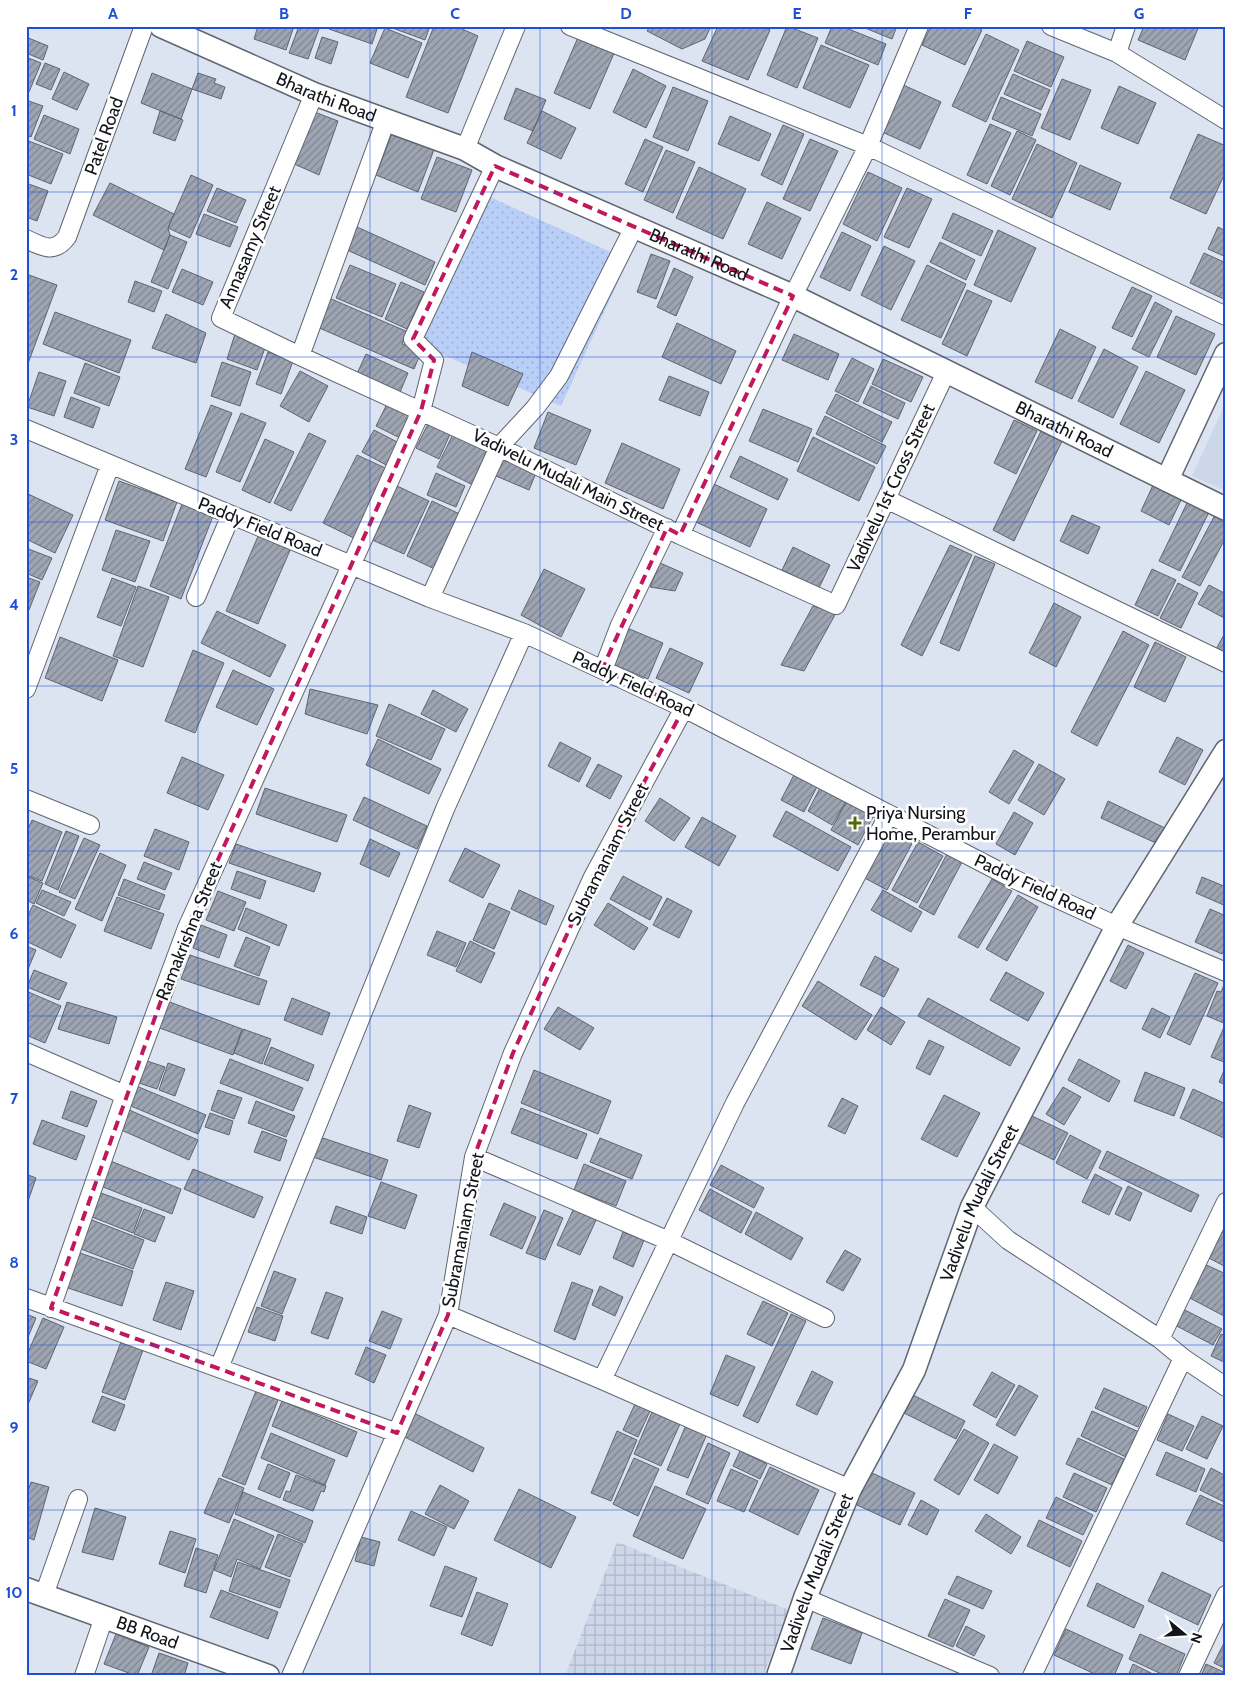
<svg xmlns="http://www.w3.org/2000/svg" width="1252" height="1702" font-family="Cabin,sans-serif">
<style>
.built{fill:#ccd7ea}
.industrial{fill:url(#industrial-grid)}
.park{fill:url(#park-dots)}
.building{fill:url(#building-hatch);stroke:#5e6570}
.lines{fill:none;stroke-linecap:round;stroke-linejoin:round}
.minor-casing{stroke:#606671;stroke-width:20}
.tertiary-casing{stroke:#606671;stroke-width:25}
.minor{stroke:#fff;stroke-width:18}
.tertiary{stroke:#fff;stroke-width:22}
.marked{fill:none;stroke:#c2185b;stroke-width:4;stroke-dasharray:10 6;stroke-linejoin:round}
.grid{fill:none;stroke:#1d4ed8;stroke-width:1;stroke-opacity:0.55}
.poi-dot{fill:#57660d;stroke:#fff;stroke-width:2}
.labels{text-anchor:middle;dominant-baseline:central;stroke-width:5;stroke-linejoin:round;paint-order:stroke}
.street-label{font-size:18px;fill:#111418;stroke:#fff}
.poi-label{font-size:18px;fill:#111418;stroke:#fff;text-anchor:start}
.neatline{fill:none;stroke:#1d4ed8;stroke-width:2}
.grid-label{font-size:16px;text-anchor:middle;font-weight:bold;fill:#1d4ed8}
</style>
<defs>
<pattern id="industrial-grid" width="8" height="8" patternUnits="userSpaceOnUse" patternTransform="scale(1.25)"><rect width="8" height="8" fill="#ccd7ea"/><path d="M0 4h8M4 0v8" fill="none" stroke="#aeb8c8"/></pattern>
<pattern id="park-dots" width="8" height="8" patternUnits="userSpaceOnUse" patternTransform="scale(1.25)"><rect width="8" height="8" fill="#b9cff7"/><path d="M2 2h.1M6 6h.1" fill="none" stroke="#9eb1d3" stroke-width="1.8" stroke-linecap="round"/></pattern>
<pattern id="building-hatch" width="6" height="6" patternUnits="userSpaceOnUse" patternTransform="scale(1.25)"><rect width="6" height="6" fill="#9ea5b2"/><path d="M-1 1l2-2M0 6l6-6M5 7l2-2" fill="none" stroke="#7f8590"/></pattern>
</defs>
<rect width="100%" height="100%" fill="#dde4f1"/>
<path class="built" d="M1226 402V491L1192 476Z"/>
<path class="industrial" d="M617 1542 789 1610 763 1676H565Z"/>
<path class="park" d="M477 191 628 260 561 406 416 343Z"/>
<path class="building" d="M258 26H294L286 50 254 39Z
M299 26H320L308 59 289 53Z
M330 26H378L372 44 329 29Z
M387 26H430L425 40Z
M434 26H455L478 36 448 113 406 97Z
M650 26H711L705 39 682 49 647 31Z
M718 26H760L770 30 748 80 702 61Z
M787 26 818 38 797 88 767 75Z
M832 26H841L886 44 878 65 825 43Z
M866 26H897L892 39 865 28Z
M931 26H974L982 30 965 65 922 45Z
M1144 26H1199L1185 60 1138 40Z
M385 28 422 43 408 78 370 63Z
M986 34 1019 50 986 122 952 106Z
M579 35 615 51 590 109 554 93Z
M26 37 48 46 43 60 26 53Z
M322 37 338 42 331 64 315 58Z
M1027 41 1064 57 1051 87 1014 71Z
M821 45 869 65 850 108 803 88Z
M26 57 41 63 29 92 26 91Z
M45 63 60 69 51 90 36 84Z
M633 69 666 86 646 128 613 112Z
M64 72 89 84 77 110 52 99Z
M152 73 192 89 181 119 141 103Z
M198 73 216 79 214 83 225 87 221 99 192 89Z
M1013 74 1050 90 1041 110 1004 94Z
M1062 79 1091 90 1070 140 1041 128Z
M901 84 941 102 920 149 880 131Z
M1119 86 1156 103 1138 144 1101 128Z
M673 87 708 101 688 151 653 137Z
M516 88 546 100 533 131 504 119Z
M1001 97 1041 114 1032 136 992 119Z
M26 100 43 106 31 137 26 135Z
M160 111 183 120 175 141 153 133Z
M312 111 338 121 319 175 292 163Z
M542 111 576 128 561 159 527 143Z
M44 115 79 129 70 154 34 139Z
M730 116 771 134 759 161 718 144Z
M990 124 1011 133 987 184 967 175Z
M783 125 804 134 782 185 761 175Z
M393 131 435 147 418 192 376 175Z
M1017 131 1036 140 1010 195 991 186Z
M1198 134 1226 146V171L1206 214 1170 198Z
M645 139 663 147 643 192 625 184Z
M810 139 838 151 810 211 783 199Z
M26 140 63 154 51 184 26 174Z
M1037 144 1077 163 1052 218 1012 199Z
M666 150 695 162 673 213 644 200Z
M437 157 472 170 456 212 421 199Z
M1080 165 1121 183 1110 210 1069 192Z
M699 167 746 189 723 239 676 218Z
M868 172 902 188 877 241 843 224Z
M191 175 213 185 190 238 168 228Z
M26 183 48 191 37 221 26 217Z
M110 183 174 214 168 228 170 235 164 250 93 215Z
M217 188 246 200 236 223 207 211Z
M907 188 932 199 909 248 884 237Z
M767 202 801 218 782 259 748 244Z
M953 213 993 231 981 256 942 238Z
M204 214 238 227 230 247 196 234Z
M357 227 435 262 425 285 347 250Z
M1218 227 1226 231V257L1208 249Z
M998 230 1036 248 1011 302 974 285Z
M842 232 871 246 850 291 820 277Z
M170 235 187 242 168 289 151 282Z
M940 242 975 260 966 280 930 262Z
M884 246 915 261 891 310 861 295Z
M1204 253 1226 263V300L1190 283Z
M651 254 670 261 656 299 637 292Z
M350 265 396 284 382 317 336 298Z
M927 265 966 284 941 338 901 320Z
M674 268 693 277 676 316 657 307Z
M182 269 213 282 203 305 172 292Z
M29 275 57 285 26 369V282Z
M135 281 162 291 154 312 128 302Z
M401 282 424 292 407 329 385 319Z
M1132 287 1152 296 1132 337 1112 328Z
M967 290 992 301 967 356 942 344Z
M329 298 408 332 402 344 421 352 414 369 317 327Z
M1155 302 1172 311 1149 357 1132 349Z
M55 312 131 340 119 373 43 344Z
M166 314 206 333 196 363 152 348Z
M1176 316 1215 334 1196 375 1157 357Z
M677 323 736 351 721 384 662 357Z
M1060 329 1096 347 1072 399 1035 382Z
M235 334 266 345 257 370 227 359Z
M794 334 839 354 828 380 782 360Z
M1104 349 1138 367 1113 418 1078 401Z
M268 352 293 361 281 394 256 384Z
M472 352 523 374 508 406 462 386Z
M366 354 408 373 398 397 355 378Z
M852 358 874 369 858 402 835 391Z
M883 359 923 377 911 402 872 384Z
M222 362 251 372 240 406 211 396Z
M85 363 120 377 109 406 74 393Z
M300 371 328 386 309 422 280 406Z
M1146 371 1185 390 1159 443 1120 424Z
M39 372 66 381 54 416 27 407Z
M669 376 709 392 700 416 659 400Z
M871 386 905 403 898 419 863 403Z
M836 394 892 422 882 442 826 413Z
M71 397 100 408 93 428 64 417Z
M387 404 413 417 402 439 376 426Z
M211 405 232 413 206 477 185 469Z
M763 409 812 429 798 462 749 441Z
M548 412 591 430 576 465 534 448Z
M241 413 266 423 240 482 216 472Z
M825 416 886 446 877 464 816 434Z
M1014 420 1037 431 1016 474 994 463Z
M429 422 451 432 439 459 416 448Z
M1042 429 1063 439 1014 541 993 530Z
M374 430 401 444 388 466 362 452Z
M454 432 495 453 477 487 437 467Z
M309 433 326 441 291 511 274 503Z
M813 437 875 467 859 501 797 471Z
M265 439 294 452 270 503 242 490Z
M622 443 680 469 663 509 605 483Z
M505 454 538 468 529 490 496 476Z
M357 455 394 472 360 541 323 523Z
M740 456 788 479 778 500 730 477Z
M436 473 465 486 456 507 427 495Z
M119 481 177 502 163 541 105 520Z
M1155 481 1184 494 1169 525 1141 511Z
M714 484 767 509 750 547 696 522Z
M395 485 429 501 404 554 370 539Z
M26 493 73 515 55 553 26 539Z
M1189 499 1210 510 1180 571 1159 561Z
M432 501 464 516 439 571 407 556Z
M182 504 213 516 181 599 150 586Z
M1072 515 1100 527 1088 554 1060 541Z
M1215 515 1226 520V537L1200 586 1182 577Z
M116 530 150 541 135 582 102 570Z
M259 534 291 548 258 624 226 611Z
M950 545 972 555 922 656 901 645Z
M793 547 830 565 819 588 782 570Z
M26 548 52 558 42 580 26 573Z
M975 556 995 564 959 651 940 643Z
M660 563 683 573 675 591 650 587Z
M544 569 585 589 561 637 521 615Z
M1152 569 1176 580 1158 616 1135 605Z
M26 577 40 582 29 610 26 609Z
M112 578 136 587 121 626 97 617Z
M1178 583 1198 593 1181 628 1160 618Z
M1209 585 1226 594V619L1198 604Z
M138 586 169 597 143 667 113 656Z
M1054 603 1081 617 1056 667 1029 653Z
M813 606 836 613 804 671 781 665Z
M217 611 286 645 270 677 201 643Z
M620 625 663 643 648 679 605 661Z
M1123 631 1149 645 1097 746 1071 732Z
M1226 631V657L1215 651Z
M60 637 118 660 102 701 45 678Z
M1155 642 1186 657 1165 702 1134 687Z
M670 648 703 663 689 693 656 678Z
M193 650 224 663 195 733 165 721Z
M233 670 274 689 257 725 216 707Z
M310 689 378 705 367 734 305 714Z
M433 690 468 709 456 732 421 714Z
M389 704 445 729 431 760 376 736Z
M1177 737 1203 750 1185 785 1159 772Z
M378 739 441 769 429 794 366 765Z
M560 742 591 758 579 782 548 766Z
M1014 750 1034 762 1009 804 989 792Z
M182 757 224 775 208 810 167 793Z
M598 764 622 776 610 799 586 786Z
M1039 764 1065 779 1044 815 1018 800Z
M796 771 819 783 804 812 781 800Z
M822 784 848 798 832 825 808 811Z
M265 788 347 815 337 842 256 814Z
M364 797 427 826 417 849 353 820Z
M660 798 690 818 674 841 645 821Z
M848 799 875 813 858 845 831 830Z
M1108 801 1165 828 1158 844 1101 818Z
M786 811 851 847 838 871 773 836Z
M1014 812 1033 823 1015 855 996 844Z
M702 817 736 836 719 866 685 847Z
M32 820 62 832 42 881 26 875V834Z
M889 824 915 838 887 890 861 876Z
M155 829 189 842 179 870 144 856Z
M66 831 79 836 58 890 45 884Z
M84 838 100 845 75 899 59 892Z
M370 839 400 853 389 877 360 864Z
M918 842 943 856 917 903 892 890Z
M236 844 321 873 314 892 229 863Z
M465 848 500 865 483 898 449 881Z
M100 853 126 865 102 921 75 909Z
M947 854 962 862 934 915 919 907Z
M144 862 172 873 165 890 137 879Z
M237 871 266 881 260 899 231 889Z
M26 876 43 883 34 904 26 900Z
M623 876 662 897 650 920 610 899Z
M1202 877 1226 887V906L1196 893Z
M124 879 165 895 159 910 118 895Z
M992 879 1012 891 978 948 958 937Z
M42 890 71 902 64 916 36 903Z
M519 890 554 906 546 925 511 909Z
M883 890 922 912 911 932 871 910Z
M218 891 246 902 234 931 206 920Z
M1018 895 1038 907 1007 961 986 949Z
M117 897 164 914 151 949 104 931Z
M667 898 692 911 679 938 653 925Z
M489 903 510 912 494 949 473 940Z
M608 903 648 928 634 950 594 925Z
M33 905 76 925 61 958 26 941V919Z
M246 908 287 925 279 946 238 929Z
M1210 909 1226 916V946L1222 954 1195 942Z
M201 925 227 935 219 958 193 948Z
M437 931 466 943 456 967 427 955Z
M246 937 270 947 259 976 234 966Z
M470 941 495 953 481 983 456 971Z
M1128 945 1144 953 1126 989 1110 981Z
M26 946 36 950 26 974Z
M190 955 267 981 259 1005 181 979Z
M875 956 899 969 884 997 860 985Z
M34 970 67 983 59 1000 27 987Z
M1006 972 1044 993 1028 1021 990 1000Z
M1195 973 1218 983 1190 1045 1167 1034Z
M1226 980V1024L1207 1016 1217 991 1221 992Z
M818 981 872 1015 856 1040 802 1006Z
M26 991 61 1006 45 1043 26 1035Z
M292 998 330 1013 322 1035 284 1020Z
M928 998 1020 1048 1010 1066 918 1016Z
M167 1001 242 1029 233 1055 157 1027Z
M67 1002 117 1017 109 1044 58 1029Z
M558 1007 594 1028 580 1050 544 1029Z
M881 1007 905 1022 891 1045 867 1030Z
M1152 1008 1170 1017 1160 1038 1142 1029Z
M1224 1027 1226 1028V1058L1224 1062 1211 1057Z
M243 1029 271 1039 262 1064 234 1053Z
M929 1040 944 1047 930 1075 916 1068Z
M271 1047 314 1065 308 1081 264 1064Z
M230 1059 303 1088 293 1111 220 1083Z
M1079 1059 1120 1081 1109 1102 1068 1080Z
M144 1060 165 1067 157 1089 136 1082Z
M168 1063 185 1069 175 1096 159 1090Z
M1226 1066V1085L1219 1082Z
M534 1070 611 1101 598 1134 521 1103Z
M1145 1072 1185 1088 1174 1116 1134 1101Z
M134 1085 206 1115 198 1134 126 1104Z
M1063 1087 1081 1097 1064 1125 1046 1114Z
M1193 1089 1226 1104V1134L1224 1138 1180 1118Z
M218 1090 242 1098 234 1119 211 1110Z
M71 1091 97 1101 87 1127 62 1118Z
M944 1095 980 1113 957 1157 921 1139Z
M842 1098 858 1106 845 1134 828 1126Z
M256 1101 295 1116 286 1137 248 1123Z
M409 1105 431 1113 419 1148 397 1141Z
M521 1108 587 1134 577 1159 511 1133Z
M127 1109 198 1140 189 1160 119 1129Z
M210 1113 233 1121 229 1135 205 1127Z
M1030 1115 1068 1133 1054 1160 1017 1142Z
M42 1120 85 1136 76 1160 33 1144Z
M262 1131 287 1140 280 1161 254 1152Z
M1070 1135 1101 1151 1087 1179 1056 1163Z
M320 1137 388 1160 381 1180 313 1157Z
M600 1138 642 1155 632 1179 590 1162Z
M1107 1151 1199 1195 1191 1212 1099 1168Z
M108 1160 181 1189 172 1214 98 1185Z
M584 1164 626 1181 616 1206 574 1190Z
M721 1165 764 1188 754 1208 710 1185Z
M193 1169 263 1197 254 1218 184 1189Z
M26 1174 36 1178 26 1207Z
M1095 1174 1122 1188 1109 1215 1082 1202Z
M381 1182 417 1195 405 1229 368 1216Z
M1128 1186 1142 1193 1130 1221 1115 1214Z
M710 1189 752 1212 741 1233 699 1210Z
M101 1193 142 1208 133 1233 92 1217Z
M504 1203 536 1217 522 1249 490 1235Z
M336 1206 367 1217 362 1234 330 1223Z
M574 1208 597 1218 580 1255 557 1245Z
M144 1209 165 1217 155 1242 134 1234Z
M544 1210 563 1218 545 1260 526 1253Z
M756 1212 803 1238 791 1260 745 1234Z
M84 1217 144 1240 133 1269 73 1246Z
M1220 1231 1226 1234V1267L1207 1257Z
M623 1232 644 1240 633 1267 613 1258Z
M845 1250 861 1259 843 1291 826 1282Z
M74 1251 133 1271 122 1306 62 1286Z
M1202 1263 1226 1274V1313L1224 1316 1186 1296Z
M274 1271 296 1279 282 1314 261 1306Z
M166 1282 194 1291 181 1330 153 1320Z
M572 1282 593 1290 575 1340 554 1331Z
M600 1286 623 1297 615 1316 592 1305Z
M326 1292 343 1298 328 1339 311 1333Z
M763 1301 788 1313 772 1346 747 1334Z
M257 1307 283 1316 275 1341 248 1332Z
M1181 1308 1222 1329 1213 1345 1173 1324Z
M382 1311 402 1319 390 1349 369 1341Z
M26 1314 36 1318 26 1342Z
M791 1314 806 1321 758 1423 743 1416Z
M43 1318 64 1327 46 1369 26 1361V1357Z
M1221 1334 1226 1336V1363L1211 1356Z
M121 1342 143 1350 125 1400 102 1392Z
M366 1347 386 1355 374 1383 355 1374Z
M726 1355 755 1367 738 1406 710 1394Z
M812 1371 833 1382 817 1415 796 1405Z
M992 1372 1015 1385 996 1418 973 1405Z
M26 1377 38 1381 26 1409Z
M1019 1385 1038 1396 1015 1436 996 1425Z
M1104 1388 1147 1407 1138 1427 1095 1408Z
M256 1391 278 1400 245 1485 222 1476Z
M909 1393 965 1421 956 1439 900 1411Z
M102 1396 125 1405 115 1431 92 1422Z
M282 1401 357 1432 347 1457 272 1426Z
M635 1404 650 1411 638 1437 623 1430Z
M1092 1411 1139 1432 1128 1458 1081 1436Z
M412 1412 484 1448 473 1472 401 1435Z
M652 1412 680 1424 661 1466 634 1454Z
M1168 1414 1194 1426 1182 1451 1157 1440Z
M1202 1416 1223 1426 1207 1459 1186 1449Z
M686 1425 707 1434 688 1478 667 1470Z
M964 1429 989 1443 959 1495 934 1480Z
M617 1431 637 1440 611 1501 591 1493Z
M271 1433 335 1460 325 1485 261 1458Z
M1078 1438 1124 1459 1112 1485 1066 1464Z
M708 1443 730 1453 708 1504 686 1494Z
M994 1444 1018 1457 998 1494 974 1480Z
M740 1451 767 1464 760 1479 733 1466Z
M1166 1452 1205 1469 1196 1492 1156 1475Z
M634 1458 659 1469 638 1516 613 1504Z
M268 1464 290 1473 280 1498 258 1489Z
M770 1467 819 1490 798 1535 749 1511Z
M1211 1468 1226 1476V1503L1200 1490Z
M731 1469 758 1481 744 1512 717 1501Z
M870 1472 915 1493 900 1525 855 1504Z
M1074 1473 1107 1488 1096 1512 1063 1497Z
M296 1475 326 1486 324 1492 321 1491 313 1511 283 1500 286 1491 290 1492Z
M219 1478 244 1488 229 1523 204 1513Z
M31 1482 49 1487 34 1540 26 1537V1497Z
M440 1485 469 1501 454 1529 425 1514Z
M655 1486 706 1509 683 1559 633 1536Z
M519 1489 576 1517 551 1568 494 1540Z
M243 1492 313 1521 305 1543 235 1514Z
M1200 1495 1226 1507V1543L1186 1524Z
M1056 1497 1093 1515 1083 1535 1046 1518Z
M921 1500 939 1510 927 1535 908 1525Z
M95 1508 126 1517 113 1560 82 1552Z
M411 1511 447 1527 434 1556 398 1540Z
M986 1514 1021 1537 1011 1554 975 1531Z
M234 1519 274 1536 260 1569 237 1559 231 1577 214 1570Z
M1039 1520 1082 1541 1070 1567 1027 1546Z
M170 1531 196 1539 185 1573 159 1564Z
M278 1534 303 1544 290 1577 265 1567Z
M361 1537 380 1542 374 1566 355 1561Z
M196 1548 218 1555 206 1593 184 1586Z
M238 1562 290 1580 280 1608 229 1591Z
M445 1566 477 1578 462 1617 430 1606Z
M1162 1572 1211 1595 1198 1625 1148 1601Z
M957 1576 992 1591 983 1609 948 1594Z
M1097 1583 1144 1606 1134 1628 1087 1606Z
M221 1590 278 1612 268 1639 210 1617Z
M477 1592 508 1604 492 1646 461 1634Z
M945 1599 970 1610 953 1647 928 1636Z
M823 1618 862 1633 851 1664 811 1649Z
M966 1626 985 1636 974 1656 956 1646Z
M1066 1629 1123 1655 1114 1676H1099L1054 1655Z
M116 1634 149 1647 137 1676 104 1664Z
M1140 1634 1185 1654 1176 1676H1166L1129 1659Z
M1224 1643 1226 1644V1669L1214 1663Z
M159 1653 188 1663 184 1676H151Z
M1133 1664 1157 1676H1128Z
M1206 1664 1226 1673V1676H1201Z"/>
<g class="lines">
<g class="minor-casing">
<path id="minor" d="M570 26 868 146 1226 316
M1051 26 1117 53 1226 120
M1117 53 1126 26
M314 94 221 318 300 356 499 447 680 535 836 605 947 370
M465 149 516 26
M26 239C43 247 54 254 67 237L144 26
M300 356 386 120
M26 429 430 598 524 633 684 708 1014 879 1117 926 1226 972
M886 499 1226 663
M680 535 793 296 868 146 919 26
M196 597 231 515
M430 598 499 447 535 408 559 376 634 227
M603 670 620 625 667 528
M26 689 110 465
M26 799 90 825
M26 1052 125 1095
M474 1157 669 1241 825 1318
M972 1207 1008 1240 1160 1339 1183 1358 1226 1387
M26 1298 397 1433
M51 1308 125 1095 187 928 421 411 434 360 413 339 495 166
M448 1315 602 1380 850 1489
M1160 1339 1226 1202
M219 1368 445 809 524 633
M602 1380 735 1103 889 814
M44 1595 78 1499
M805 1598 990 1676
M84 1676 104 1617
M291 1676 448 1315 474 1157 513 1053 593 877 684 708
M1032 1676 1183 1358
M1188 1676 1226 1595"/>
</g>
<g class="tertiary-casing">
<g id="tertiary">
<path id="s1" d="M161 26 314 94 465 149 495 166 793 296 1226 509"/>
<path d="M1167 480 1226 354"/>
<path id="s2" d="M26 1589 268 1676"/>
<path id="s3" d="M778 1676 805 1598 850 1489 914 1370 972 1207 1117 926 1226 751"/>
</g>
</g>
<use href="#minor" class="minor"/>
<use href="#tertiary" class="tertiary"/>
</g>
<path class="marked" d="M495 166 793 296 680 535 667 528 602 669 684 708 593 877 513 1053 474 1157 448 1315 397 1433 51 1308 187 928 421 411 434 360 413 339Z"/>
<path class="grid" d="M198 26V1676M370 26V1676M540 26V1676M712 26V1676M882 26V1676M1054 26V1676M26 192H1226M26 357H1226M26 522H1226M26 686H1226M26 851H1226M26 1016H1226M26 1180H1226M26 1345H1226M26 1510H1226"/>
<path class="poi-dot" d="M852.5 815.5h5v5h5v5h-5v5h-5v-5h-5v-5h5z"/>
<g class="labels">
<g class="street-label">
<text stroke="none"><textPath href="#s1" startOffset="180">Bharathi Road</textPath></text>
<text transform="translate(104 136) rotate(-70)">Patel Road</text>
<text transform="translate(250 247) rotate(-67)">Annasamy Street</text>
<text stroke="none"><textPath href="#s1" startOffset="585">Bharathi Road</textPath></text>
<text stroke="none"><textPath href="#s1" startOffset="990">Bharathi Road</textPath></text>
<text transform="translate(568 480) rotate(26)">Vadivelu Mudali Main Street</text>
<text transform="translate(891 488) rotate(-65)">Vadivelu 1st Cross Street</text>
<text transform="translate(260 527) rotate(22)">Paddy Field Road</text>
<text transform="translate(633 684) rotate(25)">Paddy Field Road</text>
<text transform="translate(608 854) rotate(-63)">Subramaniam Street</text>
<text transform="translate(1035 887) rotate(25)">Paddy Field Road</text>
<text transform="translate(189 931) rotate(-68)">Ramakrishna Street</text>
<text stroke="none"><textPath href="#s3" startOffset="515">Vadivelu Mudali Street</textPath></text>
<text transform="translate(463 1230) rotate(-79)">Subramaniam Street</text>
<text stroke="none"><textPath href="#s3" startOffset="110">Vadivelu Mudali Street</textPath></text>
<text stroke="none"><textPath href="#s2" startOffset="129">BB Road</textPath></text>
</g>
<g class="poi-label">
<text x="866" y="813">Priya Nursing<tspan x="866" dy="21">Home, Perambur</tspan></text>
</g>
</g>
<rect width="1252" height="1702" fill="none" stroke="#ffffff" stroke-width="55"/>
<g transform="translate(1184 1634) rotate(108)" stroke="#ffffff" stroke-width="4" paint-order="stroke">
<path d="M0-4L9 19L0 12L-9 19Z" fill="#111418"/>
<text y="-8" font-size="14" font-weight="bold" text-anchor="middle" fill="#111418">N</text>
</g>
<rect x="28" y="28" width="1196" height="1646" class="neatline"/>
<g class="grid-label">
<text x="113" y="19">A</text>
<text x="284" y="19">B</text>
<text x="455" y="19">C</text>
<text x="626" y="19">D</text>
<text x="797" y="19">E</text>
<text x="968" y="19">F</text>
<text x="1139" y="19">G</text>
<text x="14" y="116">1</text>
<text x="14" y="280">2</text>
<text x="14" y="445">3</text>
<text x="14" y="610">4</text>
<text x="14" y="774">5</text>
<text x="14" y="939">6</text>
<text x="14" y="1104">7</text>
<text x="14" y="1268">8</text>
<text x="14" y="1433">9</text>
<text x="14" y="1598">10</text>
</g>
</svg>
